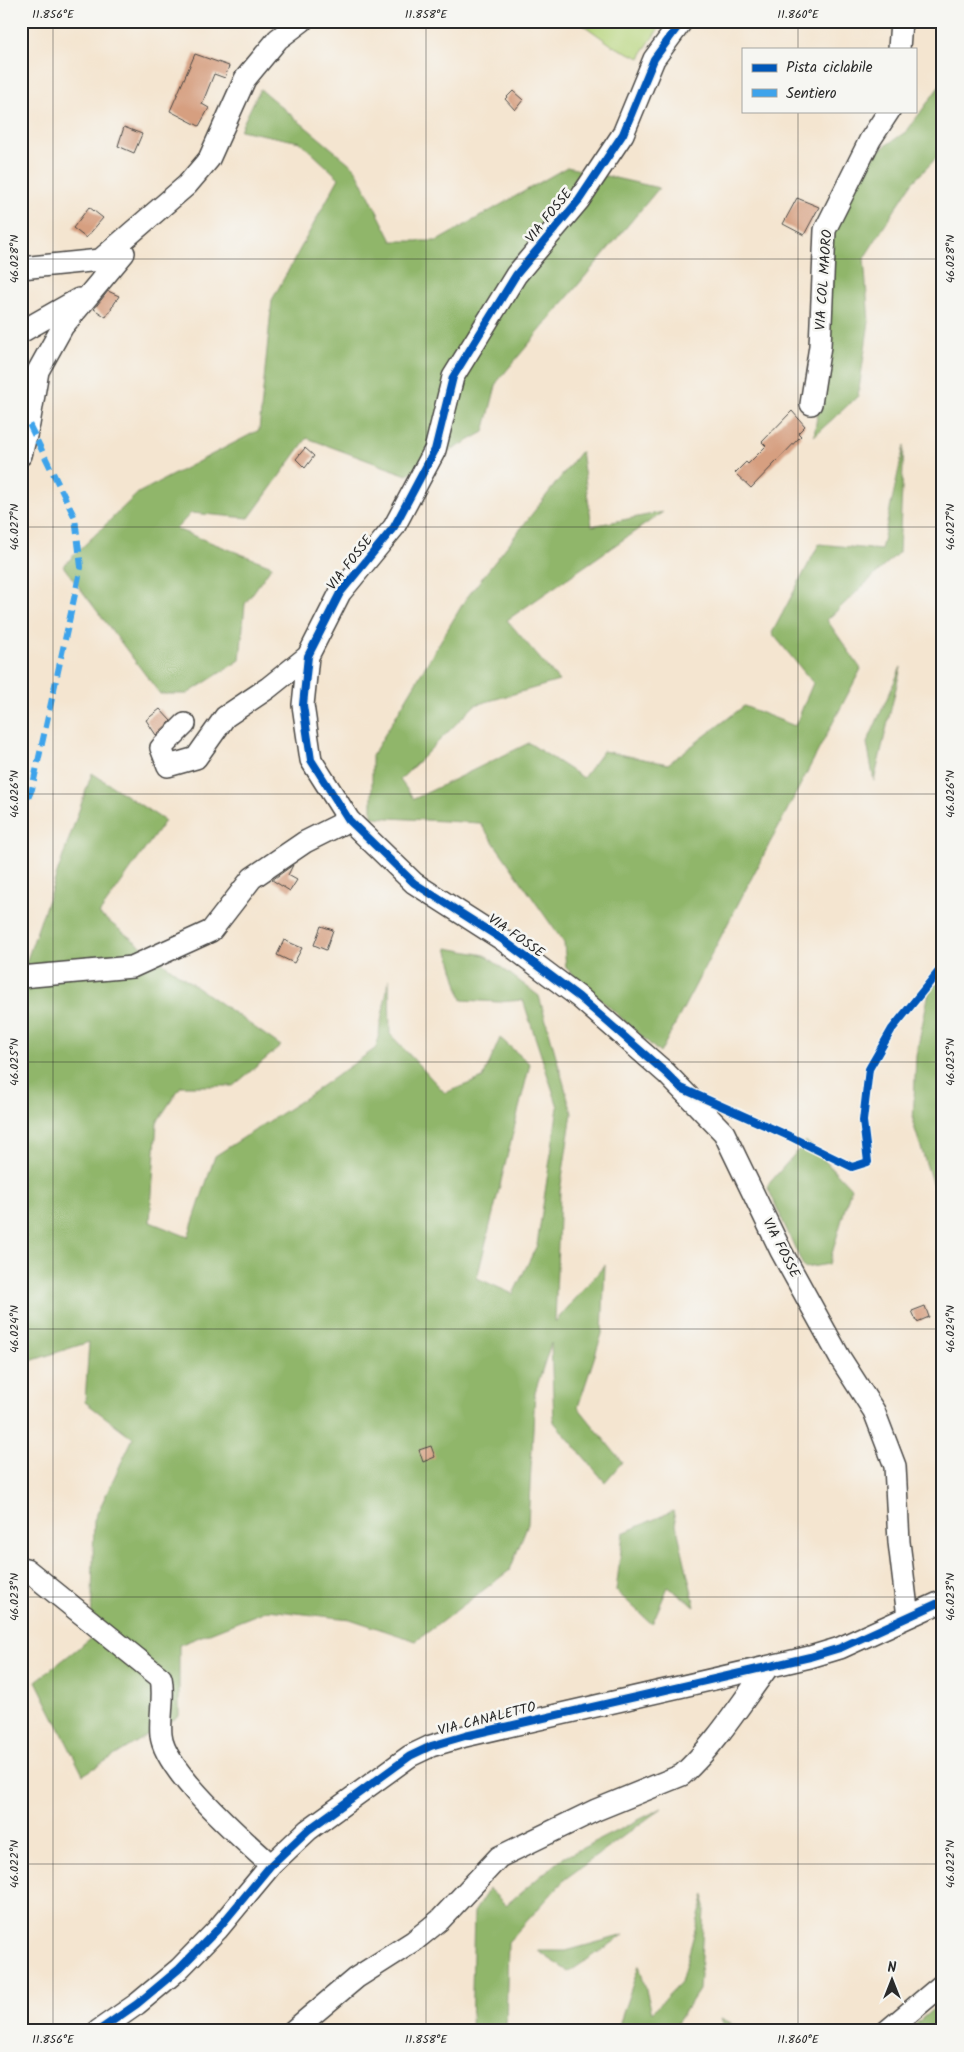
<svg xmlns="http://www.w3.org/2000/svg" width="964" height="2052" font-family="Kalam,sans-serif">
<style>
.green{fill:#b6d47a;stroke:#708052}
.forest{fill:#90b66a;stroke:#5e704a}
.building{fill:#d69f80}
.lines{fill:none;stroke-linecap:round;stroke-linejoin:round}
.minor-casing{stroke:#494744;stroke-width:24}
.minor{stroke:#fff;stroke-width:21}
.quiet{stroke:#3ea3eb;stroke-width:6;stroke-dasharray:12 6;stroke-linecap:butt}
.cycleway-casing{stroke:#f6f6f2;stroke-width:11}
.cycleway{stroke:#0057b8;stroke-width:8}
.ticks{fill:none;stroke:#2b2b2b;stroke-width:1;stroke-opacity:0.45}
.labels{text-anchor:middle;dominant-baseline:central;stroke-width:5;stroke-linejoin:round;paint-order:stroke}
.street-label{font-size:14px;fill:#2b2b2b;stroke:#f6f6f2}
.neatline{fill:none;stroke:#2b2b2b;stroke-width:2}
.ticks-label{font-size:12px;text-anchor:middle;fill:#2b2b2b}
</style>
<rect width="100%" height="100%" fill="#f6f6f2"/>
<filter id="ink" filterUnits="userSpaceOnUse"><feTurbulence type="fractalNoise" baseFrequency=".02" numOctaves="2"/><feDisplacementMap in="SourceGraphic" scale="10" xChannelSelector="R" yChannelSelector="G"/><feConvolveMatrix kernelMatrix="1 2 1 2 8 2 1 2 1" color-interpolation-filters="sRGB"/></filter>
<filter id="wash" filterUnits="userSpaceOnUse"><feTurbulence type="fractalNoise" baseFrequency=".0096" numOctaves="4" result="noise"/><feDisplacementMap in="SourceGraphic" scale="20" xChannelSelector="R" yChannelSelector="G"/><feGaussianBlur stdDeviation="1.12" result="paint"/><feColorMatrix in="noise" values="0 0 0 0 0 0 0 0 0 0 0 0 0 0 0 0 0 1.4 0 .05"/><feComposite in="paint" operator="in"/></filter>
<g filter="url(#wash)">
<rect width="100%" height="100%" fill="#f4e5d0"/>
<path class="green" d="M578 21H664L646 47 640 58 613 46Z"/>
<path class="forest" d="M943 81V151L912 183 864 258 869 322 858 396 814 436 827 350 824 253 853 168 907 131Z
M260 89 355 168 392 241H437L567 167 659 188 497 382 484 432 407 475 307 438 249 518 191 513 176 529 272 566 245 604 240 660 187 694H160L63 566 138 493 259 430 272 300 339 178 300 142 240 130Z
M904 446 899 552 827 620 861 669 660 1053 566 968 564 943 480 823 372 817V756L465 600 581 451 592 526 663 512 507 620 559 681 475 705 400 780 414 799 529 743 583 778 603 751 668 764 744 706 795 726 813 683 772 633 819 544 881 550Z
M901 667 874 781 867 743Z
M92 773 165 821 99 914 170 968 281 1046 233 1086H181L157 1122 150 1222 188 1237 215 1156 302 1100 376 1048 389 979 390 1034 445 1093 483 1078 500 1038 530 1064 477 1278 513 1294 537 1245 558 1107 523 1000 499 1002 462 1000 447 948 485 955 539 996 572 1113 560 1191 555 1322 605 1265 602 1334 578 1407 622 1462 605 1482 554 1422 551 1343 535 1392 528 1523 510 1570 416 1641 350 1619 268 1610 179 1645V1716L83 1775 36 1681 91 1638 94 1520 133 1438 85 1402 89 1342 21 1364V977Z
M943 982V1216L913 1123 916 1056 930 987Z
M806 1141 851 1188 829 1264 804 1268 767 1186Z
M673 1511 695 1606 668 1587 652 1624 616 1591 623 1533Z
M662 1808 565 1879 508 1942 506 2031H471L474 1912 489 1889 506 1905 561 1859Z
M705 1894 699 1990 672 2031H617L639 1965 652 2012 681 1982Z
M624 1935 569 1972 538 1951H566Z
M943 2000V2031H908Z
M721 2018 747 2031H726Z"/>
<g id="blocks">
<path class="building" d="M195 54 229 66 225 78 214 74 202 104 209 108 199 126 170 111Z
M513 91 523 100 515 110 505 99Z
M124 127 142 134 134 153 118 146Z
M797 198 819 207 804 235 783 224Z
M89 207 103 218 86 238 73 228Z
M108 291 119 296 106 317 94 309Z
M792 411 805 426 798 433 801 436 751 488 735 473 746 462 748 464 766 446 762 442Z
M305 448 314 456 305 468 296 459Z
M160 709 171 721 156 735 146 720Z
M293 865 288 875 297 880 290 891 272 880Z
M321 926 333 930 326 950 314 945Z
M284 940 302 948 294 963 277 955Z
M925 1306 929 1317 917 1322 912 1311Z
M431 1446 435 1457 423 1462 419 1450Z"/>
</g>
</g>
<g filter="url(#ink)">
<use href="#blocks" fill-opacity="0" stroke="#494744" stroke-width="1"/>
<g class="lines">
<g class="minor-casing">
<path id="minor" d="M682 21 654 59 623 134 579 200 516 275 453 377 435 450 394 527 340 593 308 656 303 705 311 760 349 820 414 883 503 940 579 997 666 1073 724 1133 781 1251 840 1358 874 1411 895 1466 899 1542 908 1617
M899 49 901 21
M21 268 100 260 187 185 209 159 245 79 278 39 302 21
M21 332 79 299
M811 404 820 346 825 230 870 140 889 111
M21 455 29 424 38 371 63 326 124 253
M185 724 161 748 168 766 196 758 225 717 268 688 308 656
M21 977 132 967 211 931 252 878 305 842 349 820
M21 1568 26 1569 161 1678C165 1697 159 1716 161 1735 164 1771 243 1840 271 1865
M98 2031 137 2004 179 1969 217 1930 271 1865 308 1830 410 1756 431 1746 465 1736 810 1657 840 1648 943 1601
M293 2031 356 1978 414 1941 440 1920 499 1857 596 1810 682 1775C716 1744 741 1703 768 1667
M887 2031 943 1984"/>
</g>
<use href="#minor" class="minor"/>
<path class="quiet" d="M21 814 32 789 81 567 75 518 29 424"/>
<g class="cycleway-casing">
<path id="cycleway" d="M682 21 654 59 623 134 579 200 516 275 453 377 435 450 394 527 340 593 308 656 303 705 311 760 349 820 414 883 503 940 579 997 666 1073 681 1088 789 1136 852 1167 868 1162 863 1121 869 1069 892 1029 943 966
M98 2031 137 2004 179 1969 217 1930 271 1865 308 1830 410 1756 431 1746 465 1736 810 1657 840 1648 943 1601"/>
</g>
<use href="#cycleway" class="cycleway"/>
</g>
</g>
<path class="ticks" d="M53 21V2031M426 21V2031M798 21V49M798 111V2031M21 259H943M21 527H943M21 794H943M21 1062H943M21 1329H943M21 1597H943M21 1864H943"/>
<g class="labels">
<g class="street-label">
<text transform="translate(549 216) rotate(-51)">VIA FOSSE</text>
<text transform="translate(824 280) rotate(-86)">VIA COL MAORO</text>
<text transform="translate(350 563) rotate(-52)">VIA FOSSE</text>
<text transform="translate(516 936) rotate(35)">VIA FOSSE</text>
<text transform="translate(781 1248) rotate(63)">VIA FOSSE</text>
<text transform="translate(487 1719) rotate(-14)">VIA CANALETTO</text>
</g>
</g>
<rect width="964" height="2052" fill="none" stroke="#f6f6f2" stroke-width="55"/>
<rect x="742" y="48" width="175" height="65" fill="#f6f6f2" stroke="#a5a5a2"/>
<rect x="752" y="64" width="25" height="8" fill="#0057b8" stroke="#a5a5a2"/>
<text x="786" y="72" font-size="15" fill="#2b2b2b">Pista ciclabile</text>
<rect x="752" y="89" width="25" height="8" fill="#3ea3eb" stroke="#a5a5a2"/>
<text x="786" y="98" font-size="15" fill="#2b2b2b">Sentiero</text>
<g transform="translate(892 1980)" stroke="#f6f6f2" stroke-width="4" paint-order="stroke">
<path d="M0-4L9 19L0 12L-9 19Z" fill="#2b2b2b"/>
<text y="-8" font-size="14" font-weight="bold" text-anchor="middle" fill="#2b2b2b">N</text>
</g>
<rect x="28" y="28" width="908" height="1996" class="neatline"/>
<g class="ticks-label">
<text x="53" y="18">11.856°E</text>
<text x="426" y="18">11.858°E</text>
<text x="798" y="18">11.860°E</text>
<text transform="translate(14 259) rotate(-90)" y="4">46.028°N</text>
<text transform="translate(950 259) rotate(-90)" y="4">46.028°N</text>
<text transform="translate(14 527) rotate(-90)" y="4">46.027°N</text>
<text transform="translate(950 527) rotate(-90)" y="4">46.027°N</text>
<text transform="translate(14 794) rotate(-90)" y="4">46.026°N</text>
<text transform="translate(950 794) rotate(-90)" y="4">46.026°N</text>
<text transform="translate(14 1062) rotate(-90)" y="4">46.025°N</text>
<text transform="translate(950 1062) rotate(-90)" y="4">46.025°N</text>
<text transform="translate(14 1329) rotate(-90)" y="4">46.024°N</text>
<text transform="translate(950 1329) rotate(-90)" y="4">46.024°N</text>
<text transform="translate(14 1597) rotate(-90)" y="4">46.023°N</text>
<text transform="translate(950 1597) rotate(-90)" y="4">46.023°N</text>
<text transform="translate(14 1864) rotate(-90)" y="4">46.022°N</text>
<text transform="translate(950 1864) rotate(-90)" y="4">46.022°N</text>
<text x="53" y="2043">11.856°E</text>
<text x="426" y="2043">11.858°E</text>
<text x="798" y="2043">11.860°E</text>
</g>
</svg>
